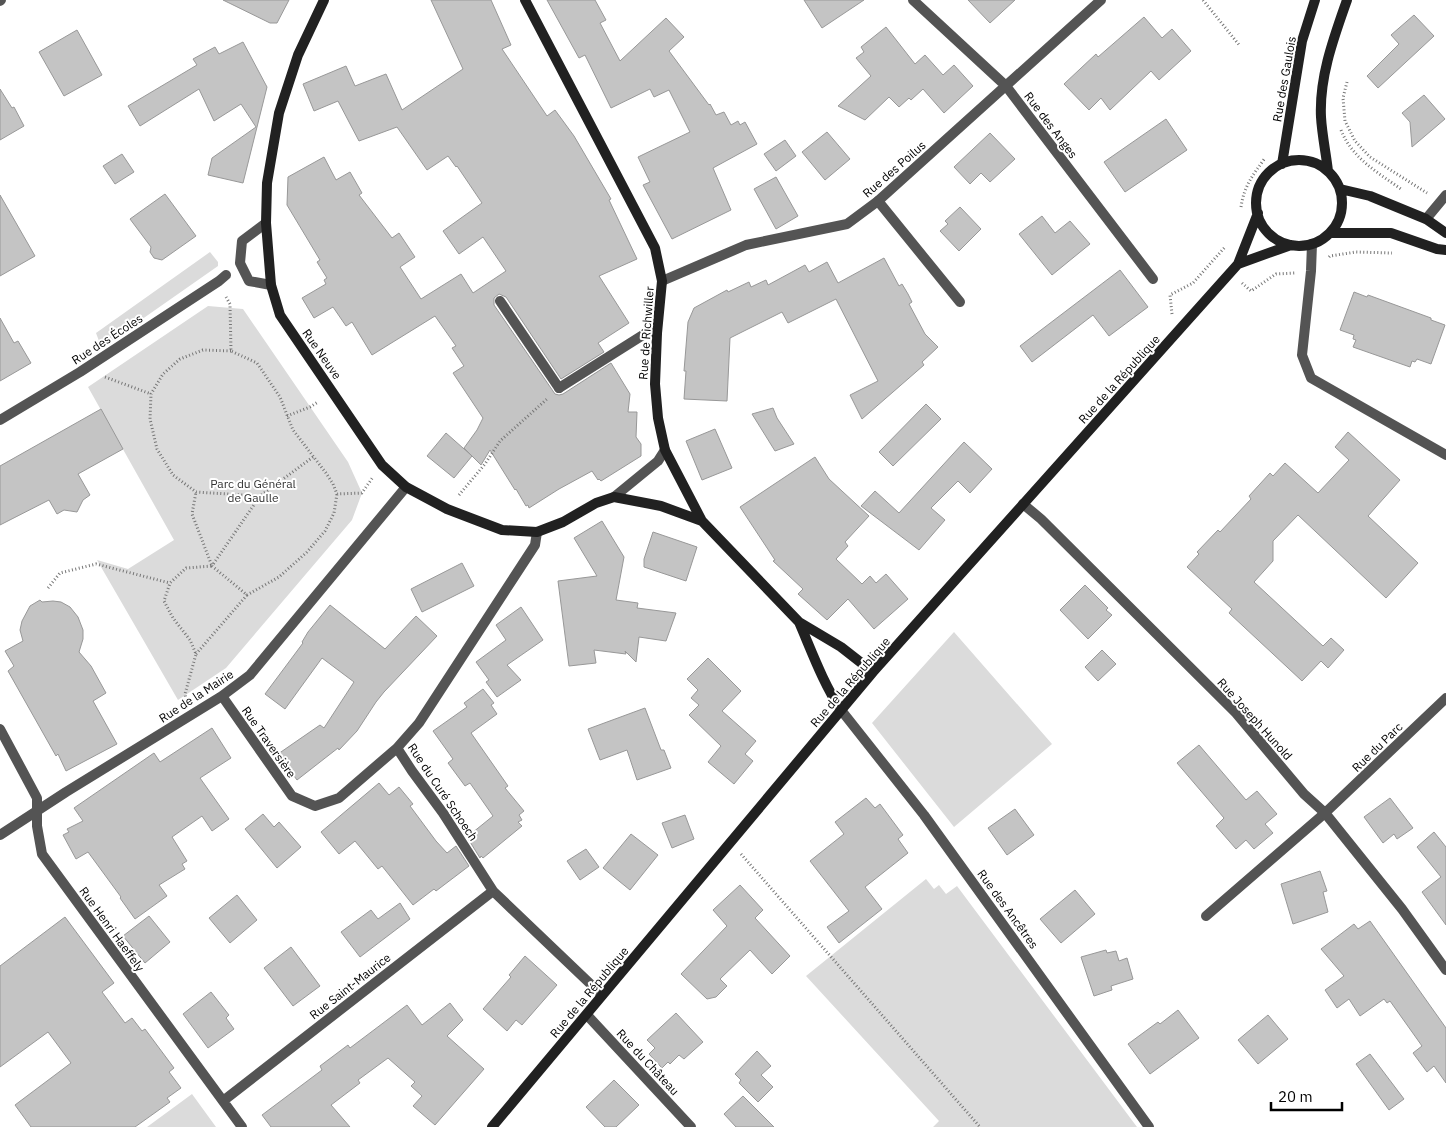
<svg xmlns="http://www.w3.org/2000/svg" width="1446" height="1127" font-family="'IBM Plex Sans',sans-serif">
<style>
.green{fill:#dbdbdb}
.building{fill:#c4c4c4;stroke:#989898}
.lines{fill:none;stroke-linecap:round;stroke-linejoin:round}
.path{stroke:#767676;stroke-width:3;stroke-dasharray:1 2.5;stroke-linecap:butt}
.service{stroke:#545454;stroke-width:10}
.pedestrian{stroke:#545454;stroke-width:10}
.minor{stroke:#545454;stroke-width:10}
.secondary{stroke:#212121;stroke-width:10}
.labels{text-anchor:middle;dominant-baseline:central;stroke-width:4;stroke-linejoin:round;paint-order:stroke}
.street-label{font-size:12px;fill:#000;stroke:#fff}
.park-label{font-size:12px;fill:#323232;stroke:#fff}
</style>
<rect width="100%" height="100%" fill="#fff"/>
<path class="green" d="M210 252 218 262V266L108 343 99 341 96 333Z
M208 306 243 309 348 462 362 493 352 520 226 668 178 700 97 560 128 569 174 540 88 387Z
M954 632 1052 744 954 827 872 723Z
M926 879 934 889 939 885 946 894 957 886 1137 1127H933L939 1121 806 976Z
M192 1094 216 1127H147Z"/>
<path class="building" d="M223 0H289L277 23H270Z
M431 0H491L511 45 502 49 547 116 555 110 574 136 611 199 609 200 637 259 599 276 629 323 598 343 604 352 561 379 506 297 499 294 494 298V305L555 394 559 395 563 394 611 363 630 394 628 412H637L636 437 641 444V456L601 481 599 479 598 480 592 471 559 489 529 508 528 505 526 506 516 489 515 490 490 450 481 465 464 448 477 430 483 418 453 373 464 366 452 348 456 346 435 316 372 355 352 322 346 326 333 307 314 318 302 298 326 284 324 280 327 278 317 262 320 260 287 205 288 177 324 157 336 180 350 172 362 193 359 195 392 238 399 233 415 257 400 267 421 299 461 274 473 293 506 271 483 237 459 254 443 231 482 203 457 166 456 167 448 156 427 170 397 127 359 141 338 101 314 111 303 84 346 66 355 86 386 74 402 110 463 69Z
M547 0H595L606 20 600 23 620 61 666 18 684 37 669 51 709 105 710 104 716 115 724 112 731 125 738 121 740 125 745 122 757 144 713 168 731 210 672 239 643 185 650 182 638 157 690 132 669 90 654 97 650 89 611 108 585 55 579 58Z
M804 0H864L822 28Z
M968 0H1015L990 23Z
M1414 15 1434 36 1378 88 1367 76 1399 44 1391 35Z
M1144 17 1162 38 1172 29 1191 51 1159 80 1151 71 1110 110 1101 98 1089 110 1064 84 1096 54 1098 57Z
M886 27 915 64 925 55 943 75 954 65 973 86 944 113 923 89 911 100 909 98 899 107 889 97 865 120 838 106 871 76 856 58 864 52 861 47Z
M77 30 102 75 64 96 39 52Z
M243 42 267 87 243 183 208 175 212 158 256 127 241 104 214 121 199 89 140 126 128 106 197 65 193 59 215 47 219 54Z
M0 89 12 108 14 107 24 126 0 140Z
M1424 95 1445 119 1412 147 1410 122 1402 113Z
M1166 119 1187 150 1125 192 1104 162Z
M827 132 850 159 825 180 802 152Z
M990 133 1015 159 990 182 981 173 970 184 954 167Z
M785 140 796 156 776 171 764 154Z
M122 154 134 172 115 184 103 166Z
M776 177 798 216 776 229 754 189Z
M165 194 196 236 162 260 154 258 150 252 151 247 130 219Z
M0 195 35 256 0 276Z
M960 207 981 229 959 251 940 231 948 224 945 221Z
M1042 216 1055 233 1070 221 1090 244 1052 275 1019 234Z
M884 258 899 286 902 284 908 294 912 302 909 304 925 334 938 347 922 362 924 365 862 419 850 395 878 381 836 299 788 323 782 312 730 338 727 401 684 399 686 371H684L688 322 694 308 727 290 728 292 749 282 751 287 766 280 768 285 805 265 809 272 827 262 838 283Z
M1120 270 1148 307 1109 336 1093 315 1032 362 1020 346Z
M1354 292 1367 297 1368 295 1431 318V320L1445 325 1431 364 1417 359 1415 362 1412 361 1410 367 1353 347 1356 340 1353 339 1354 335 1340 330Z
M0 318 14 343 18 341 31 363 0 381Z
M926 404 941 419 893 466 879 452Z
M773 408 777 418 794 444 775 451 752 414Z
M101 409 123 449 78 474 90 495 83 500 77 512 64 510 57 514 49 500 0 525V466Z
M715 429 732 468 702 480 686 441Z
M1348 432 1400 480 1368 516 1418 563 1386 598 1298 515 1273 541V561L1254 582 1323 646 1331 638 1344 650 1328 668 1321 661 1302 681 1229 613 1232 609 1187 567 1199 554 1197 552 1218 530 1220 532 1251 499 1249 496 1270 473 1273 476 1285 463 1318 493 1349 460 1335 447Z
M446 433 472 456 454 478 427 456Z
M964 442 992 469 970 493 958 481 931 508 945 520 919 550 861 506 875 491 899 513Z
M815 457 829 479 869 516 845 542 848 546 836 559 862 584 870 576 876 583 886 574 908 599 874 629 848 599 827 620 798 594 803 589 773 561 775 560 740 507Z
M602 521 624 557 616 600 638 603 637 608 676 613 666 641 639 637 636 662 625 651 626 654 594 650 596 663 569 666 558 581 597 576 574 538Z
M653 532 697 547 686 581 644 567V559Z
M462 563 474 586 422 612 411 589Z
M1085 585 1108 608 1106 610 1112 615 1088 639 1060 610Z
M40 600 42 602 53 601 61 602 70 607 78 617 83 630V639L79 652 91 666 106 693 93 701 117 744 66 771 58 754 56 756 8 671 14 666 5 651 23 641 20 630 22 621 30 606Z
M330 605 385 649 416 616 437 636 384 692 376 702 357 731 339 750 338 748 297 780 278 754 320 725 324 728 354 682 322 658 285 709 265 694 303 643 302 642 308 632Z
M521 607 543 640 507 665 521 680 497 697 486 682 489 680 476 662 506 640 496 625Z
M1102 650 1116 664 1098 681 1085 667Z
M708 658 741 691 722 711 756 741 745 754 753 761 734 784 708 762 721 746 689 715 699 705 691 698 698 690 687 679Z
M483 689 494 703 491 705 497 714 471 733 508 786 505 788 524 811 519 815 522 820 518 822 522 826 483 858 481 856 480 858 467 837 493 816 470 783 465 786 448 763 453 759 433 731 467 707 464 703Z
M645 708 661 750H664L671 768 637 780 627 750 600 760 588 729Z
M212 728 231 758 200 778 229 819 212 831 202 816 172 837 187 861 182 864 185 869 159 885 167 896 135 919 120 898 121 897 88 852 76 859 63 835 69 832 67 829 83 821 74 808 154 753 160 762Z
M1199 745 1246 800 1257 791 1277 814 1265 824 1273 833 1254 849 1246 840 1236 849 1216 826 1224 818 1177 763Z
M379 783 389 795 399 787 413 804 410 806 436 841 447 853 456 846 469 866 436 891 434 889 413 905 382 866 378 869 355 841 339 854 321 832Z
M866 798 875 808 880 804 903 835 898 839 908 853 865 887 882 909 839 943 827 927 849 911 810 861 844 834 835 822Z
M1390 798 1413 828 1397 839 1394 834 1383 843 1364 817Z
M1015 809 1034 835 1007 855 988 828Z
M263 814 274 827 279 822 301 847 277 868 245 829Z
M685 815 694 839 672 848 662 823Z
M1434 832 1446 847V925L1422 892 1441 877 1417 847Z
M631 834 658 855 630 890 603 868Z
M586 849 599 867 580 880 567 861Z
M1320 871 1327 891 1323 892 1328 912 1293 924 1281 884Z
M740 885 763 910 755 918 790 956 772 974 750 950 720 979 727 986 716 997 707 999 681 974 727 926 713 910Z
M1075 890 1095 914 1061 943 1040 919Z
M237 895 257 920 230 943 209 918Z
M400 903 410 919 360 957 341 932 371 910 378 919Z
M149 916 170 942 145 963 123 936Z
M65 917 114 983 102 992 125 1023 132 1018 142 1031 145 1029 174 1068 169 1072 181 1088 167 1098 170 1102 135 1127H31L15 1105 71 1063 48 1032 0 1067V966Z
M1370 921 1446 1028V1083L1434 1066 1427 1072 1413 1053 1422 1046 1390 1001 1387 1003 1384 999 1360 1016 1349 999 1337 1008 1325 990 1344 976 1321 949 1354 924 1358 929Z
M291 947 320 986 293 1006 264 968Z
M1106 950 1107 953 1116 951 1119 961 1127 958 1133 979 1111 986 1112 990 1094 996 1081 957Z
M525 956 557 985 522 1025 516 1020 507 1031 483 1009 511 977 509 975Z
M211 992 229 1015 226 1018 234 1029 208 1048 183 1014Z
M450 1003 463 1020 447 1036 484 1069 435 1125 413 1106 422 1096 411 1086 415 1082 388 1058 358 1080 360 1083 331 1105 350 1127H271L262 1115 322 1070 320 1066 348 1045 350 1048 407 1005 422 1025Z
M1178 1010 1199 1038 1150 1074 1128 1044 1158 1022 1160 1024Z
M676 1013 703 1042 684 1059 679 1055 670 1064 668 1062 662 1068 649 1054 655 1048 647 1040Z
M1268 1015 1288 1039 1258 1064 1238 1040Z
M757 1051 771 1066 761 1075 773 1087 758 1102 739 1083 741 1080 735 1074Z
M1370 1054 1404 1099 1389 1110 1356 1064Z
M614 1080 639 1105 616 1127H605L586 1107Z
M743 1096 774 1127H736L724 1114Z"/>
<g class="lines">
<path class="path" d="M1203 0 1240 46
M1347 82 1343 98 1345 121 1355 141 1370 157 1427 193
M1341 130C1352 158 1377 172 1401 189
M1241 207C1244 186 1253 175 1265 158
M1329 257 1330 256 1356 252 1392 253
M1242 283 1251 291 1276 274 1295 273
M226 297 230 304 231 351 257 363 280 397 293 430 326 473 333 484 337 494 362 493 373 477
M1172 314 1170 295 1193 283 1225 247
M231 351 203 350 180 359 163 374 151 394 150 419 157 449 173 475 196 492 259 496
M105 377 151 394
M287 416 310 407 318 402
M313 457 260 496 212 566 247 595 279 577 307 552 325 531 334 513 337 494
M459 495 485 464 500 441 547 399
M48 588 60 573 96 564 170 583
M196 654 247 595
M186 700 185 694 196 654 190 640 173 618 164 601 170 583 186 568 212 566 192 514 196 492
M741 854 980 1127"/>
<path class="service" d="M878 201 960 302
M266 223 242 241 240 263 249 281 271 285
M1312 244 1311 271 1302 355 1311 378 1446 455
M500 301 559 388
M1206 916 1325 813"/>
<path class="pedestrian" d="M0 420 80 372 219 281 226 275"/>
<path class="minor" d="M913 0 1006 86 1153 279
M0 1 1 0
M1426 219 1446 195
M662 281 746 245 847 224 878 201 1101 0
M559 388 643 335 657 333
M614 497 658 461 665 450
M1023 504 1041 519 1236 713 1304 794 1325 813 1402 909 1446 970
M222 696 292 796 315 806 339 798 397 748 419 723 535 545 537 532
M841 710 924 815 1149 1127
M0 729 37 798V826L42 854 242 1127
M397 748 412 771 443 813 493 891 602 995
M1325 813 1446 698
M0 835 66 792 222 696 250 675 406 487
M587 1015 691 1127
M223 1101 493 891"/>
<path class="secondary" d="M324 0 298 55 279 113 267 183 266 223 271 285 280 315 382 465 406 487 447 509 502 530 537 532 563 522 596 503 614 497 661 506 702 521
M525 0 655 248 662 281 657 333 655 384 658 418 665 450 702 521 799 622 841 647 873 672
M1256 203a43 43 0 1 1 86 0a43 43 0 1 1-86 0Z
M1282 164 1302 41 1315 0
M1328 171C1326 153 1322 135 1321 117 1319 77 1334 37 1347 0
M1340 189 1370 196 1426 219 1446 233
M1330 233H1391L1437 249 1446 250
M1238 264 1291 245
M799 622C812 652 823 683 841 710
M492 1127 873 672 1238 264 1258 213"/>
</g>
<g class="labels">
<g class="street-label">
<text transform="translate(1284 79) rotate(-80)">Rue des Gaulois</text>
<text transform="translate(1051 125) rotate(53)">Rue des Anges</text>
<text transform="translate(894 169) rotate(-41)">Rue des Poilus</text>
<text transform="translate(646 333) rotate(-86)">Rue de Richwiller</text>
<text transform="translate(107 339) rotate(-33)">Rue des Écoles</text>
<text transform="translate(322 354) rotate(55)">Rue Neuve</text>
<text transform="translate(1119 379) rotate(-48)">Rue de la République</text>
<text transform="translate(850 682) rotate(-49)">Rue de la République</text>
<text transform="translate(196 696) rotate(-33)">Rue de la Mairie</text>
<text transform="translate(1255 719) rotate(48)">Rue Joseph Hunold</text>
<text transform="translate(269 742) rotate(55)">Rue Traversière</text>
<text transform="translate(1377 747) rotate(-44)">Rue du Parc</text>
<text transform="translate(443 792) rotate(56)">Rue du Curé Schoech</text>
<text transform="translate(1008 909) rotate(54)">Rue des Ancêtres</text>
<text transform="translate(112 929) rotate(54)">Rue Henri Haeffely</text>
<text transform="translate(350 986) rotate(-38)">Rue Saint-Maurice</text>
<text transform="translate(589 992) rotate(-50)">Rue de la République</text>
<text transform="translate(648 1062) rotate(47)">Rue du Château</text>
</g>
<g class="park-label">
<text x="253" y="483">Parc du Général<tspan x="253" dy="14">de Gaulle</tspan></text>
</g>
</g>
<path d="M1271 1102v8h71v-8" fill="none" stroke="#000000" stroke-width="2.5"/>
<text x="1278" y="1102" font-size="15" fill="#000000" stroke="#ffffff" stroke-width="4" paint-order="stroke">20 m</text>
</svg>
